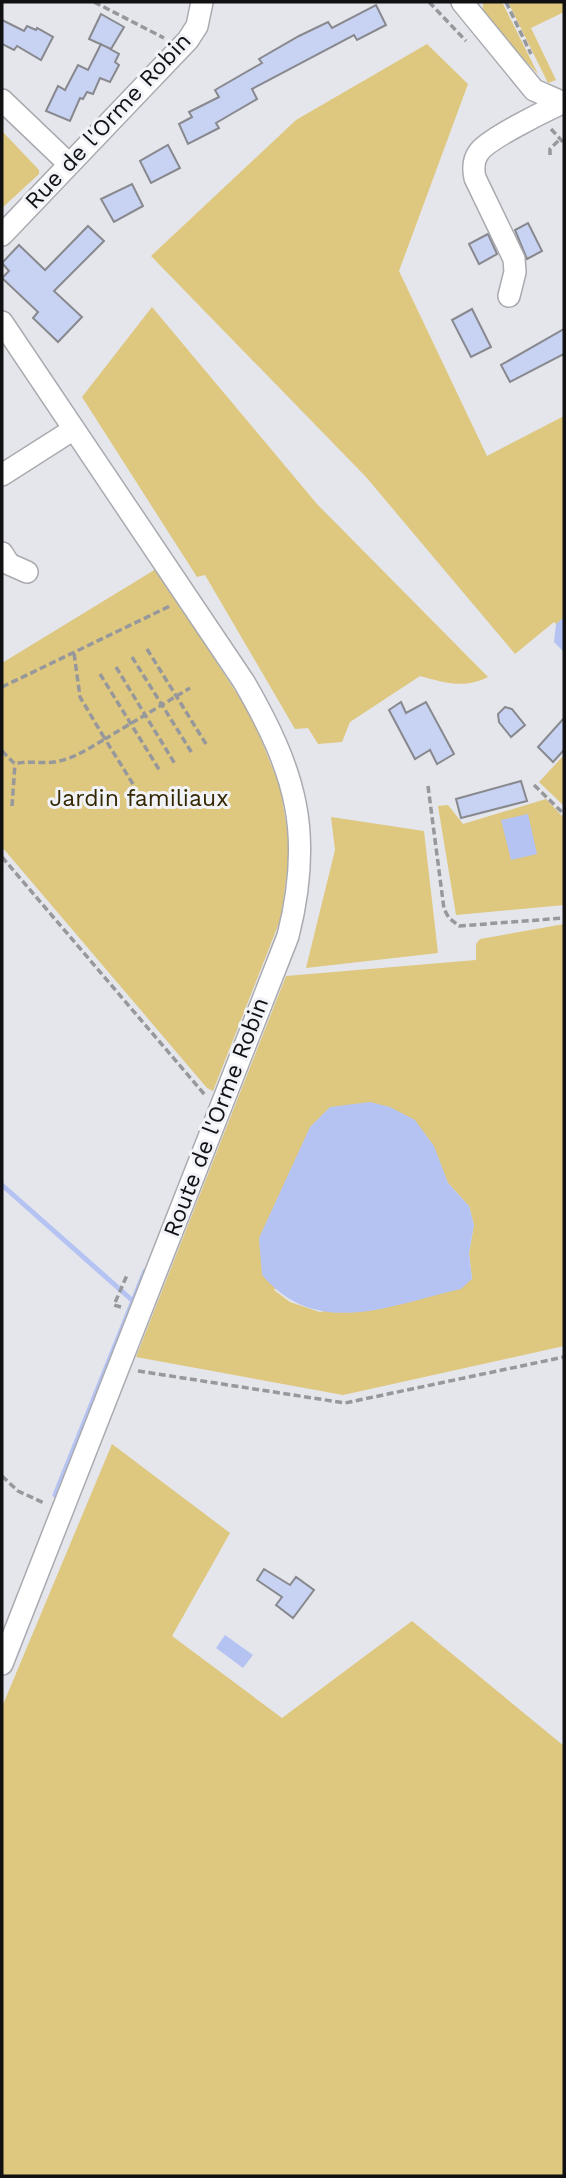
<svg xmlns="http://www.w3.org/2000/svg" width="566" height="2178" font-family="'Work Sans',sans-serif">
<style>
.green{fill:#dec77e;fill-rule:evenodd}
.water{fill:#b5c3f3}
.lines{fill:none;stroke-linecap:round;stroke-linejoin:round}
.stream{stroke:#b5c3f3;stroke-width:5}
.building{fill:#c8d2f2;stroke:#88898e;stroke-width:2}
.minor-casing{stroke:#aaabb0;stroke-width:24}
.path{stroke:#97989c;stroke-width:3.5;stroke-dasharray:7 3.5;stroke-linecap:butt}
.minor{stroke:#fff;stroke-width:21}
.labels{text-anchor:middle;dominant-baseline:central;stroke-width:6;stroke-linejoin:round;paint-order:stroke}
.street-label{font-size:23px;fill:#111113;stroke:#f2f3f9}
.park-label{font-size:23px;fill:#332800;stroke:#f2f3f9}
</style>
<rect width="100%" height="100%" fill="#e5e6eb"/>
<path class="green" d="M483 2H502L538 74 488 22 483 10Z
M508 2H564V12L531 28 556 80 548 83Z
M427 44 468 84 399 271 487 456 564 416V632L554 622 515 654 366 477 151 256 296 120Z
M2 131 39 170V174L2 208Z
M152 307 317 504 488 677C464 689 446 683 420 676L350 722 342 742 318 744 308 728 295 729 205 575 197 577 82 397Z
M156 569 252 717 280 787 290 847 281 918 213 1091 207 1088 2 847V663Z
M564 755V806L539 782Z
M546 799 564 818V905L456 915 438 806 448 805 463 824Z
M331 817 424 831 438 953 306 968 335 850Z
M564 924V1346L343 1395 136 1357 286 976 476 960V944L480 939ZM433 1146 448 1183 469 1206 474 1225 469 1253 472 1279 320 1312 290 1302 274 1290Z
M112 1444 230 1533 172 1636 282 1718 412 1621 564 1746V2176H2V1707Z"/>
<path class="water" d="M564 617V652L554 642 556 624Z
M528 814 537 854 511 860 501 820Z
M370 1102 390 1107 415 1120 434 1146 448 1183 469 1206 474 1225 469 1253 472 1279 461 1289C390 1305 317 1340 262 1275L259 1238 310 1127 330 1107Z
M225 1635 253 1655 243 1668 216 1648Z"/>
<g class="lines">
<path class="stream" d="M2 1185 133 1301
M55 1495 145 1271"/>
</g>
<path class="building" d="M376 5 386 25 357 40 354 35 252 89 257 99 216 123 219 128 188 144 179 124 192 117 189 112 219 97 215 90 262 63 259 59 299 36 328 22 332 28Z
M101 14 124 27 111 49 89 39Z
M2 20 24 31 27 26 36 30 37 28 53 37 41 60 17 46 14 50 2 44Z
M101 44 119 54 115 62 119 65 110 82 100 78 93 94 87 92 83 99 80 98 70 121 46 111 58 86 65 90 78 65 88 70Z
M168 145 180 168 151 183 140 161Z
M132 184 143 206 114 222 101 199Z
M528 223 542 251 527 259 515 230Z
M88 226 104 241 54 291 82 317 58 342 33 318 38 312 2 278 9 271 2 263 19 245 45 270Z
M488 234 497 254 479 264 469 244Z
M472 309 491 347 471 357 452 320Z
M564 329V354L510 382 501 365Z
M401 702 406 713 426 702 454 754 437 764 430 750 415 759 389 710Z
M505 707 512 709 525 725 511 737 499 722 498 714Z
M564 718V750L553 762 538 747Z
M521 781 527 801 461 818 456 799Z
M264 1569 290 1585 296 1577 314 1590 293 1618 276 1605 282 1597 257 1580Z"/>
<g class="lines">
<g class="minor-casing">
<path id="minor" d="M462 2 534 90 564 103
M2 100 69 164
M2 235 188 40 197 26 202 2
M509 296 515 272 514 259 475 178C473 169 473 160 479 152 488 139 543 112 560 104
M2 322 244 682C296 772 314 833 288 936L2 1664
M2 475 74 429
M2 553 9 564 27 572"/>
</g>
<path class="path" d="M94 2 164 38
M429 2 466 41
M506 2 531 54
M551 129 564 143
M550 155V149L560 139
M147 649 206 744
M132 657 192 753
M116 667 175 764
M100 674 160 771
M2 687 170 606
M2 751 15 764C28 760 40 764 54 762 73 759 88 749 105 739L80 697 74 653
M133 784 105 739 190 688
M534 785 564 814
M428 786 444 909 449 918 459 926 564 918
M12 806 15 764
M2 857 205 1095
M121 1307 114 1305 127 1275
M138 1371 345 1403 564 1357
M2 1476 18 1491 44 1503"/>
<use href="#minor" class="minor"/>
</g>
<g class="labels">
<g class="street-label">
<text transform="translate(108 121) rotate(-47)">Rue de l'Orme Robin</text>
<text transform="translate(216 1117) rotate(-69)">Route de l'Orme Robin</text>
</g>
<g class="park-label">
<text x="139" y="798">Jardin familiaux</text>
</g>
</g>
<rect width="566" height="2178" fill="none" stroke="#111113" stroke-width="7"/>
</svg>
